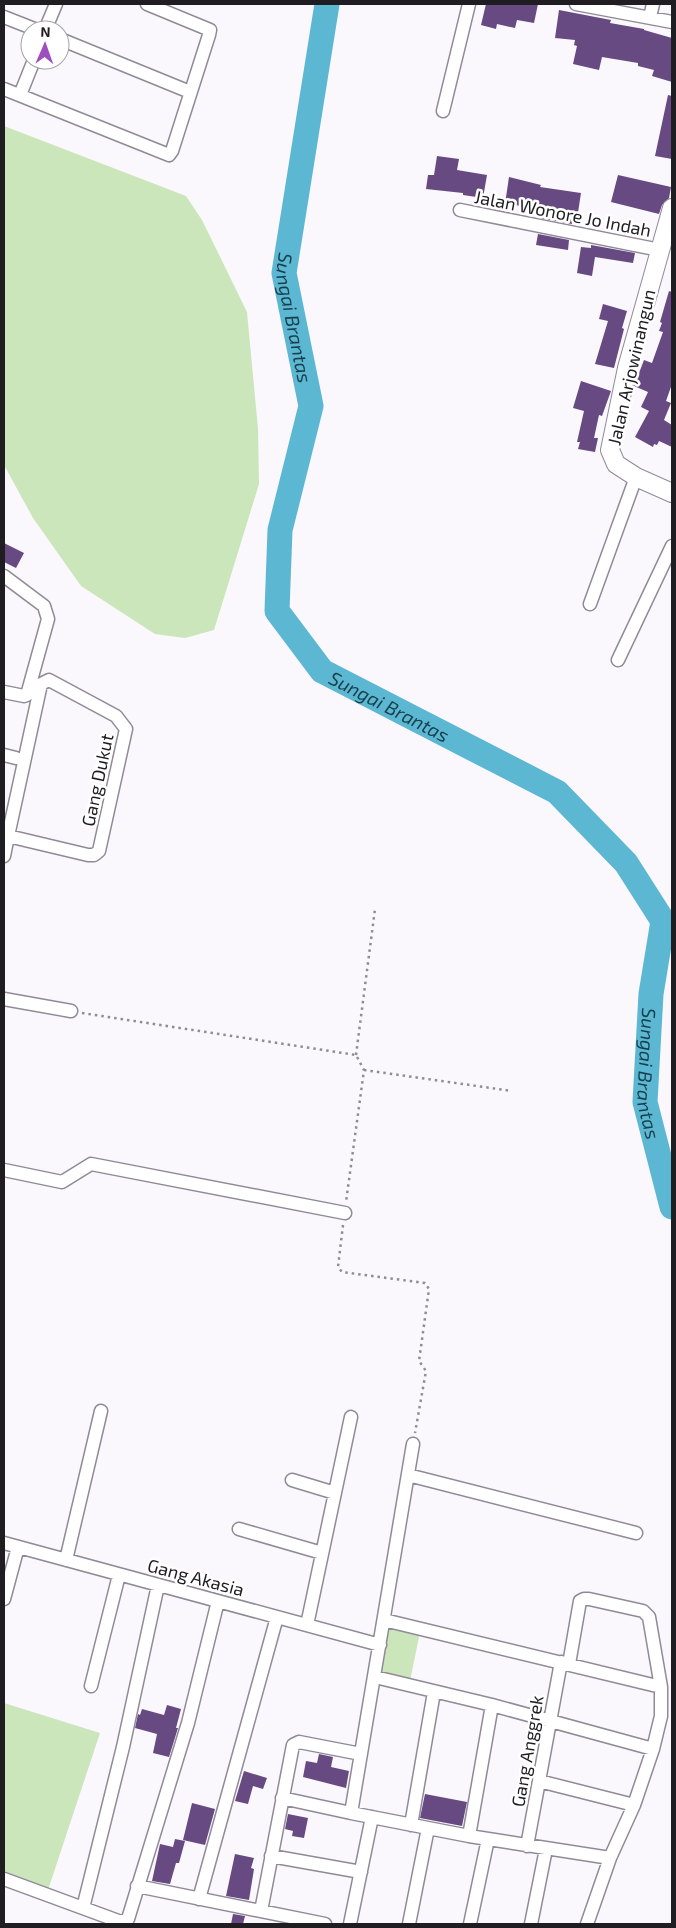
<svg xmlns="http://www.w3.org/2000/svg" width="676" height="1928" font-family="'Exo 2',sans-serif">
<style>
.green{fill:#cbe6bb}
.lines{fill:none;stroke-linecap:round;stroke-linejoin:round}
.river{stroke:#5cb7d2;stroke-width:25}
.building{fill:#684a82}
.minor-casing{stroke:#908a97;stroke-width:15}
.secondary-casing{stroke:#908a97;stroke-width:20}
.path{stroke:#8f8d92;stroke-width:2.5;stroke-dasharray:2.5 4;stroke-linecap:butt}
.minor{stroke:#fff;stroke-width:12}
.secondary{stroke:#fff;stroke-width:18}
.labels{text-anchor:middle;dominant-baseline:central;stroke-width:5;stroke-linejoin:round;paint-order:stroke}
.street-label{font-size:18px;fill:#1f1d22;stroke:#fff}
.water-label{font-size:19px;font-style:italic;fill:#163f4b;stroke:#fff}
</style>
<rect width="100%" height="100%" fill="#faf7fd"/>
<path class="green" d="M4 126 186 196 202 220 247 312 258 429 259 484 214 630 185 638 155 634 81 586 33 518 4 465Z
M389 1626 420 1632 410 1681 381 1673Z
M4 1703 100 1733 48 1890 4 1874Z"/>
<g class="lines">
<path class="river" id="s1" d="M327 4 284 273 311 406 280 530 277 611 322 671 557 792 626 863 663 921 651 994 645 1102 672 1207"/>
</g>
<path class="building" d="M486 4H538L534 23 517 20 515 28 497 24 496 29 481 25Z
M559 10 611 20 610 23 644 29V30L672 38V82L652 76 654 70 638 66V63L602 57 599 70 573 64 577 46 574 45 575 40 555 38Z
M668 95 672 96V159L655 156Z
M437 156 459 159 457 170 487 175 483 198 463 195V193L426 189 428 175H434Z
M618 175 671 187 669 198 662 205 659 214 611 202Z
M509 177 541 185 540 187 581 193 577 219H572V224L540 218 541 211H538L539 208 505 204Z
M538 234 569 240 568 250 536 245Z
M591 245 635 253 633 263 595 257 592 276 577 273 581 247 591 248Z
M669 291 672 292V384L666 401 671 403 664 420 672 425V447L659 441 657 445 654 444 653 447 635 437 649 411 641 407 648 392 634 386 644 360 652 363 663 332 659 331 662 323 660 322Z
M603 304 627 311 622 328 624 329 614 368 595 364 608 321 599 319Z
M581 381 611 391 602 416 599 415 594 438H598L595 452 578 449 580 442H577L584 411 573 408Z
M4 543 24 553 16 568 4 562Z
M167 1705 181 1709 176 1728H178L169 1757 153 1753 157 1734 135 1728 138 1714 140 1715 142 1709 164 1715Z
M319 1754 333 1757 331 1767 349 1771 346 1788 303 1777 306 1761 317 1763Z
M244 1771 267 1778 263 1789 253 1786 248 1804 235 1801Z
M425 1794 467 1802 462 1826 420 1818Z
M192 1803 215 1809 205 1845 183 1840Z
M288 1814 308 1818 304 1838 292 1836 293 1831 285 1829Z
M175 1839 185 1841 179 1863H176L170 1884 152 1881 160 1844 173 1847Z
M235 1854 254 1858 251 1868 254 1869 249 1900 226 1896Z
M233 1914 245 1916 243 1924H231Z"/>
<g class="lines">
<g class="minor-casing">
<path id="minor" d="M576 4 672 22
M4 17 37 30
M650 17 653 4
M45 30 56 4
M60 39 190 92
M4 89 169 155 172 151 209 35 210 30 147 4
M20 95 34 60
M443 111 469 4
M460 210 660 250
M4 576 44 606 48 619 27 695 24 696 4 692
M590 604 636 477
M618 660 672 546
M4 755 16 758
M4 835 8 836 88 855H94L99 851 126 729 116 716 49 680 41 684 8 836 4 856
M4 999 71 1011
M4 1170 62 1182 91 1164 345 1213
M413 1444 351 1813 469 1836 610 1858
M408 1475 636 1533
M292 1480 335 1493
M239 1529 322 1553
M4 1543 380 1645
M66 1560 101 1411
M4 1599 18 1547
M384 1620 661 1687V1716L653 1749 634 1805 610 1858 587 1924
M307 1625 351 1417
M569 1664 580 1601 584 1599H589L643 1611 649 1617 661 1687
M375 1677 492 1705 653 1749
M91 1686 119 1575
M539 1781 634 1805
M282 1798 351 1813
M411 1825 434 1692
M469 1836 492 1705
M527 1846 561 1662
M271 1856 361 1872
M4 1879 121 1922 128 1919 188 1723 218 1601
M137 1886 325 1924
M199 1899 277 1617
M83 1908 123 1747 158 1585
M261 1911 293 1745 299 1742 361 1754
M350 1924 372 1817
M409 1924 428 1828
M470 1924 488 1839
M531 1924 546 1849"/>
</g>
<g class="secondary-casing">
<path id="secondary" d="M672 208 627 368 610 450 616 464 636 477 672 493"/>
</g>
<path class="path" d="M82 1013 356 1055 364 1070 346 1202
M356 1055 375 909
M364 1070 512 1091
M343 1225 338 1267 342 1272 425 1283 429 1289 419 1361 426 1371 415 1433"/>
<use href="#minor" class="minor"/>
<use href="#secondary" class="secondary"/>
</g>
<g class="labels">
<g class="street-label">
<text transform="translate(563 213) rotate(11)">Jalan Wonore Jo Indah</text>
<text transform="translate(631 367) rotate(-77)">Jalan Arjowinangun</text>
<text transform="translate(97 780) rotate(-78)">Gang Dukut</text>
<text transform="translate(196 1577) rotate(15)">Gang Akasia</text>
<text transform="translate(527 1751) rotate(-80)">Gang Anggrek</text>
</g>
<g class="water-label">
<text stroke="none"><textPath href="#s1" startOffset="318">Sungai Brantas</textPath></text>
<text stroke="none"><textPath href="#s1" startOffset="768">Sungai Brantas</textPath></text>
<text stroke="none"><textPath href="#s1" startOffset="1278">Sungai Brantas</textPath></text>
</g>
</g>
<rect width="676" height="1928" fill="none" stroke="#1f1d22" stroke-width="10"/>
<g transform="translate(45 45) rotate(2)"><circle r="24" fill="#ffffff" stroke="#a5a5a7"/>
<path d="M0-4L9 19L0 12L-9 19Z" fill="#9d4fbf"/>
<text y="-8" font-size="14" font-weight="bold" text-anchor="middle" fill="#1f1d22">N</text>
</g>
</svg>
